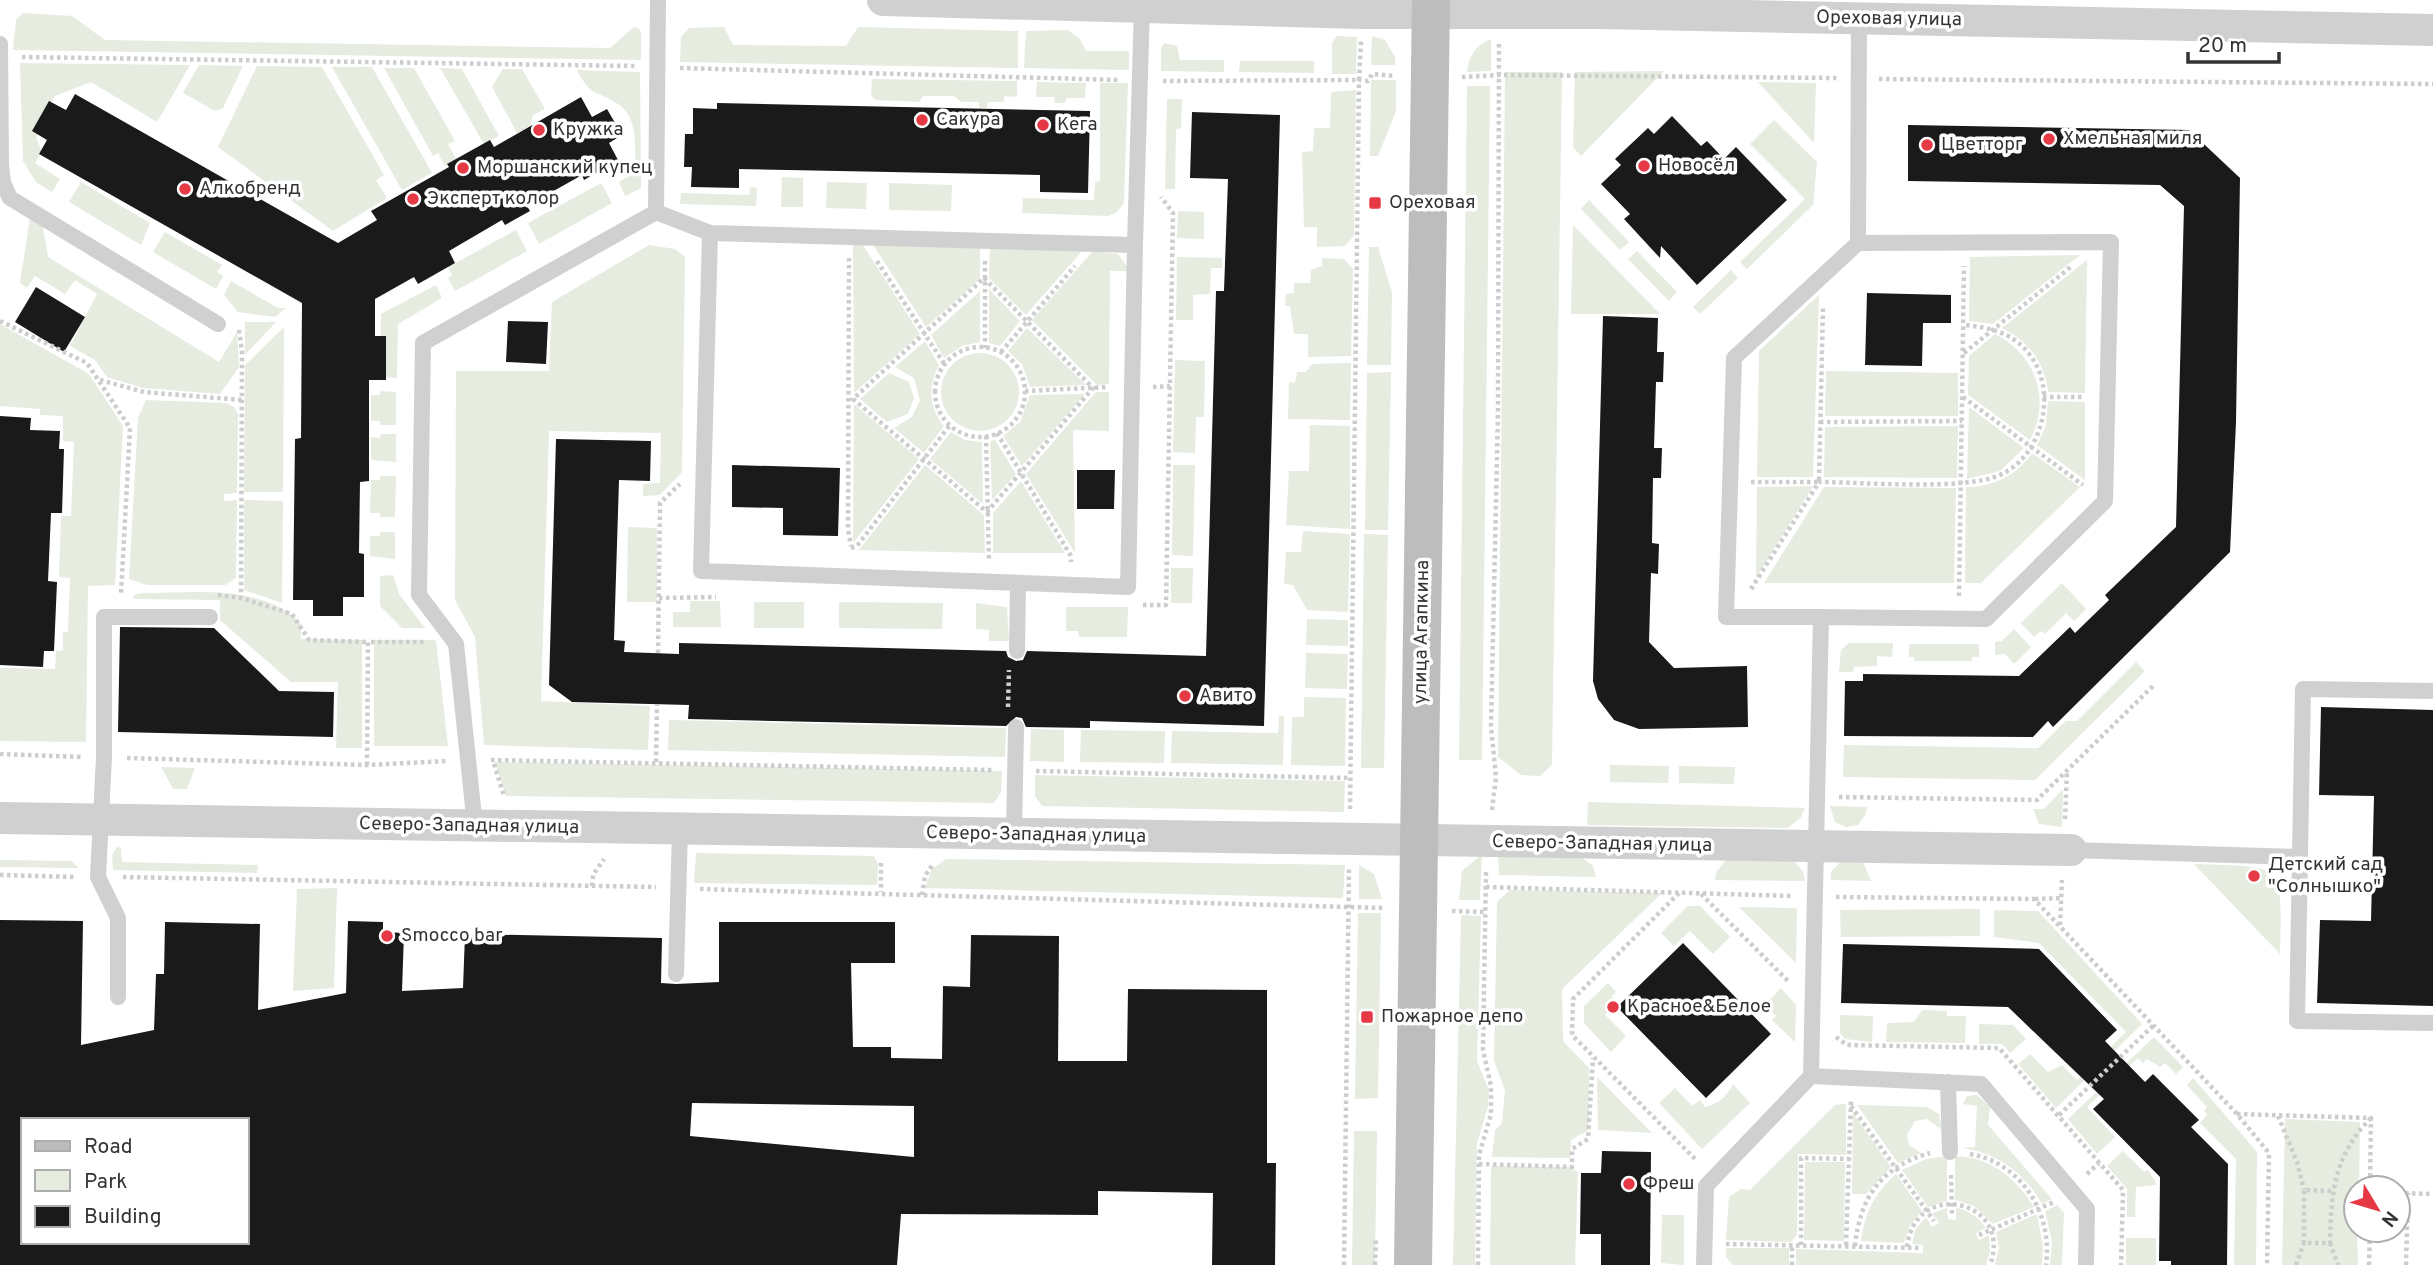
<svg xmlns="http://www.w3.org/2000/svg" width="2433" height="1265" font-family="Overpass,sans-serif">
<style>
.green{fill:#e6ecdf}
.building{fill:#1a1a1a;fill-rule:evenodd}
.lines{fill:none;stroke-linecap:round;stroke-linejoin:round}
.path{stroke:#cdcdcd;stroke-width:4.5;stroke-dasharray:3.5 3.5;stroke-linecap:butt}
.lane{stroke:#d0d0d0;stroke-width:16}
.street{stroke:#d0d0d0;stroke-width:32}
.secondary{stroke:#bdbdbd;stroke-width:38}
.poi-dot{fill:#e63946;stroke:#fff;stroke-width:2.5}
.labels{text-anchor:middle;dominant-baseline:central;stroke-width:7;stroke-linejoin:round;paint-order:stroke}
.street-label{font-size:19px;fill:#333;stroke:#fff}
.poi-label{font-size:19px;fill:#333;stroke:#fff;text-anchor:start}
</style>
<rect width="100%" height="100%" fill="#fff"/>
<path class="green" d="M23 13 72 16 105 40 610 48 634 27 638 28 641 32V60L13 50 16 20Z
M724 27 733 45 846 46 858 27 1018 31V68L680 62 681 37 689 28Z
M1068 30 1080 39 1086 51H1129V70L1024 68 1026 31Z
M1337 36 1357 37 1356 74H1332V43Z
M1372 36 1385 40 1395 57V65H1371Z
M1491 39V71L1467 72C1468 57 1476 44 1491 39Z
M1165 43 1177 46 1180 60H1224V72L1161 71V47Z
M1240 61H1314V73L1239 72Z
M20 63 190 65 157 122 91 82 55 96 34 131 39 134 36 138 42 152 35 163 60 179 52 192 36 182 23 161Z
M199 65 243 66 223 108 215 111 183 93Z
M257 66 322 67 384 175 376 180 387 198 333 231 218 147Z
M332 67H372L432 173 402 190Z
M384 68H414L455 141 448 144 456 159 445 166 438 153 433 156Z
M440 68 462 69 499 136 484 144Z
M503 69H522L545 109 533 115 530 126 517 133 492 87Z
M577 70 640 72 641 188 625 196 619 182 635 172C635 150 639 117 618 104 594 88 593 100 577 70Z
M1664 71 1581 156 1573 147 1575 72Z
M1505 72H1562L1552 765 1540 776 1521 775 1498 757Z
M872 79 1017 81V97L1004 96V102H988L987 108H979V102H961L954 96H923L919 102 876 100 871 96Z
M1371 80H1396V111L1378 156H1370Z
M1037 82 1086 83 1085 98H1066L1065 103H1055L1054 97H1036Z
M1758 82 1816 83 1814 143Z
M1100 83H1128L1124 203 1116 213 1108 216 1022 213 1023 198 1094 200 1095 182 1100 181Z
M1467 86H1490L1482 760H1459Z
M1356 90 1354 236 1344 246 1317 247V227H1304L1302 152 1313 151 1314 128H1330L1331 92Z
M1167 99H1182L1181 128 1176 129 1175 189H1165Z
M1774 120 1817 162 1813 205 1747 269 1740 262 1805 199 1750 144Z
M782 177 803 178V207H781Z
M81 182 150 223 141 245 69 202Z
M827 182 867 183 866 209 826 208Z
M601 183 612 203 539 244 528 223Z
M889 183 952 185 951 211 889 210Z
M750 187 757 188 756 206 680 204 681 193 749 195Z
M1589 200 1629 242 1620 250 1581 209Z
M1178 211 1204 212V239L1177 238Z
M30 217 43 227 48 257 219 362 237 332 239 367 220 394 143 388 107 377 95 360 70 346 97 294 75 280 65 294 35 276 27 288 20 283Z
M1573 225 1660 314H1571Z
M516 230 527 251 455 291 448 278 452 275 448 267Z
M165 232 222 265 217 272 223 276 216 289 153 252Z
M853 242H861L920 334 854 393Z
M872 243 980 247V279L926 327Z
M649 245 675 249 685 257 682 472 660 495 643 496V484L660 483 661 433 549 431 541 701 650 706 648 750 484 745 475 637 455 600 456 371H549L552 302Z
M990 247 1082 251 1026 315 989 278Z
M1369 247H1378L1392 292 1391 365H1367Z
M1093 251 1118 254 1130 271H1110L1109 384 1097 385 1032 320Z
M1637 251 1677 292 1669 301 1628 259Z
M2080 255 1993 324 1969 321 1970 257Z
M1177 257 1222 258V268H1211L1210 294 1193 295V320H1176Z
M1322 258 1344 259 1353 269 1351 356 1308 357V334H1294L1290 306H1285L1286 294 1294 293V283H1310L1311 270 1322 266Z
M2087 260 2085 393 2048 392C2045 362 2028 341 2002 328Z
M1731 270 1738 278 1700 314 1693 307Z
M231 281 278 308H286L275 317 238 312 224 295Z
M436 285 442 298 398 324 397 378 380 377 381 314Z
M989 289 1020 321 1000 346 989 343Z
M980 291V342L962 346 944 358 931 335Z
M1819 295 1813 477H1757L1759 351Z
M245 322H276L245 355Z
M0 324 89 374 123 426 115 585 88 586 86 742 0 741V668L55 669 56 651 63 650V632H68L70 578 59 577 61 516H71L74 442 63 441V416L40 415V409L0 406Z
M284 327 283 492H244L245 365Z
M1027 328 1086 385 1030 387 1022 364 1008 351Z
M1995 334C2035 354 2052 399 2030 440L1968 395 1969 356Z
M925 341 939 365C928 386 928 407 944 426L924 453 894 428 912 417 920 400 914 378 895 367Z
M941 392a39 39 0 1 1 78 0a39 39 0 1 1-78 0Z
M1175 360 1205 361 1204 417H1196L1195 453 1173 452Z
M1351 363 1350 420 1288 419 1289 382 1295 383 1297 372H1306L1312 364Z
M1826 371 1958 373V416H1825Z
M1391 372 1388 530H1365L1367 373Z
M889 373 909 382 914 398 908 414 887 422 860 399Z
M381 391 396 392V425H381L380 421H371V395H380Z
M1096 392H1109V431L1073 430 1075 553 1026 474Z
M1085 394 1022 466 1003 436 1020 422 1030 395Z
M146 400 226 403 234 407 238 414 237 493 224 494V501L237 500 236 578 225 585H147L129 579 138 418Z
M2048 401 2085 402V480L2037 445 2046 425Z
M854 404 919 459 854 542 853 540Z
M1969 407 2024 448 2000 471 1967 479Z
M1310 425 1350 426V529L1286 525 1289 471H1309Z
M1958 426 1957 478 1824 477 1825 427Z
M951 432 965 440 982 442 983 504 930 459Z
M381 434H396V462L371 460V437L380 438Z
M995 440 1016 474 992 500 990 441Z
M2032 453 2080 487 1981 583H1965L1966 487C1994 487 2017 475 2032 453Z
M925 465 984 515 985 553 859 550Z
M1173 465H1195L1193 556 1172 555Z
M380 476H396L395 517H380V513H370L371 480H380Z
M1021 481 1065 553H993V513Z
M1813 486 1756 578 1757 487Z
M1824 487 1956 488 1954 583H1764Z
M244 500 283 501 282 603 244 590Z
M628 527 657 528V602H627Z
M1303 531 1350 534 1348 612 1307 610 1293 585 1284 584 1286 552H1301Z
M380 532H395V559L370 556V536H380Z
M1364 534 1388 535 1384 768H1361Z
M1171 568H1193L1192 603H1171Z
M393 575 399 594 425 628H402L380 606V576Z
M2062 583 2086 609 2074 621 2066 613 2045 634 2041 631 2034 637 2021 623Z
M142 593C192 593 264 583 301 624V639L362 640V748H336L338 682H291L220 620V600L133 599 134 595Z
M690 601H720L721 627H673V612H690Z
M754 602H804V628H754Z
M839 602 943 603 942 629 839 628Z
M976 603 1007 607 1009 641H989V630L976 629Z
M1066 607H1128L1127 637H1079L1078 631H1066Z
M1307 619 1348 620V646L1306 645Z
M2014 629 2031 647 2014 664 2005 654 1995 655V642L2002 641Z
M374 640H436L448 746H374Z
M1849 643H1893L1892 657 1877 656V666L1854 667 1853 672H1839L1841 650Z
M1909 644H1979V657H1972V661H1914V657H1909Z
M1306 653 1348 654 1347 689 1305 688Z
M2136 662 2145 671 2035 780 1843 777 1844 745 2038 748 2066 721H2077Z
M1304 697 1346 698 1345 766 1291 765 1292 717H1304Z
M1279 716H1284L1283 765 1171 763 1172 731 1278 733Z
M669 720 1006 728 1005 757 668 750Z
M1031 729 1064 730V762L1030 761Z
M1081 730 1165 731 1164 763 1080 762Z
M495 762 1002 771 1001 792 994 803 506 796Z
M1610 765 1669 766 1668 783 1610 782Z
M1679 766 1735 767 1734 784 1679 783Z
M161 767 195 768 187 789H173Z
M1035 775 1345 781 1344 812 1042 806 1035 796Z
M2063 789 2062 827 2039 824 2033 809H2044Z
M1588 802 1805 808 1801 817 1788 828 1587 825Z
M1830 806 1867 807 1866 814 1858 825 1846 827 1835 822Z
M117 847 121 848 122 862 258 865 257 873 113 870 112 855Z
M696 853 874 856 878 864 877 885 694 883Z
M1482 854 1480 900H1459L1462 871Z
M1498 855H1578L1593 866 1596 877 1499 875Z
M946 859 1345 865 1343 898 925 888 932 869Z
M0 860 71 861 79 868 0 867Z
M1726 860 1794 861 1803 872 1805 881 1715 880 1716 872Z
M1842 860 1863 862 1871 881 1831 880V872Z
M2194 864C2286 867 2282 861 2280 954Z
M1359 865 1374 874 1382 899H1359Z
M337 888 334 988 293 991 297 889Z
M1510 890 1662 893 1562 989 1563 1041 1589 1068V1130L1571 1140 1570 1158 1492 1157 1495 1130 1502 1123 1505 1091 1494 1060 1497 902Z
M1688 906H1700L1730 937 1713 954 1690 931 1674 946 1661 933Z
M1739 907 1797 908 1796 963Z
M1980 909V936L1841 937 1840 910Z
M1994 910 2038 911 2142 1024 2056 1108 2018 1064 2030 1054 2048 1072 2062 1065 2077 1080 2126 1032 2039 943 1994 937Z
M1358 913H1381L1378 1098 1355 1099Z
M1461 915 1481 916 1477 1061 1489 1090 1488 1107 1477 1143 1475 1265H1453Z
M1608 983 1616 992 1612 996 1615 1004 1605 1015 1626 1036 1611 1052 1584 1023V1006Z
M1781 988 1796 1005 1795 1042 1772 1020 1776 1016 1765 1005Z
M1922 1010 1947 1011V1016H1966L1965 1043 1886 1042 1887 1023 1914 1022Z
M1840 1015 1873 1016 1872 1042 1845 1039 1840 1033Z
M1979 1024 2013 1025 2026 1039 2010 1053 2002 1044H1979Z
M2154 1037 2183 1067 2176 1074 2165 1063 2160 1067 2147 1059 2143 1063 2138 1058 2087 1107 2115 1137 2097 1154 2068 1119Z
M1597 1077 1652 1133 1598 1130Z
M2193 1078 2257 1152 2256 1265H2234L2236 1159 2200 1123 2207 1115 2204 1111 2207 1107 2187 1085Z
M1733 1084 1750 1103 1702 1149 1659 1103 1675 1088 1692 1106 1700 1100 1705 1107C1719 1104 1727 1096 1733 1084Z
M1977 1095 1990 1107 1988 1125 2052 1199 2042 1204C2024 1172 1997 1153 1962 1148L1975 1147 1977 1106 1963 1104 1967 1096Z
M1846 1104V1155L1798 1154 1797 1235 1791 1242 1726 1240 1729 1197 1741 1189 1750 1190 1835 1105Z
M1857 1105 1927 1107 1939 1114 1942 1130 1927 1119 1915 1121 1907 1134 1909 1145 1921 1153 1898 1163Z
M1853 1113 1891 1167 1866 1194H1852Z
M2285 1119 2360 1122 2359 1188H2356L2358 1265H2282Z
M1354 1131H1377L1375 1265H1352Z
M2123 1151 2144 1172 2148 1170 2157 1185 2136 1187 2135 1217H2127V1189L2107 1166Z
M1947 1156V1201L1928 1207 1902 1170 1926 1159Z
M1955 1156C1991 1157 2016 1178 2034 1207L1993 1224 1974 1206 1955 1200Z
M1805 1162H1845L1844 1241 1804 1240Z
M1491 1166 1570 1167 1578 1172 1575 1265H1490Z
M1896 1174 1922 1211 1910 1225 1904 1243 1861 1241C1865 1212 1875 1193 1896 1174Z
M2057 1205 2064 1213 2062 1265H2050L2052 1242 2045 1211Z
M1947 1208 1948 1219 1956 1220V1208H1958C1970 1212 1980 1218 1986 1228L1976 1233 1979 1240 1989 1235 1990 1252 1986 1265H1796V1249L1923 1253V1245L1912 1244 1915 1230 1926 1217 1932 1227 1939 1223 1932 1213Z
M2037 1214 2043 1245 2042 1265H1995L1999 1247 1996 1232Z
M1662 1215H1684V1265L1661 1263Z
M2126 1238H2156V1265H2126Z
M1726 1248H1789V1265H1733L1726 1257Z"/>
<path class="building" d="M75 94 338 243 377 220 371 211 449 167 447 164 490 140 494 147 581 97 592 117 607 109 622 135 609 143 618 160 584 180 582 175 527 206 530 211 505 225 502 220 449 251 455 263 418 284 414 277 375 299V336H386V380H369V481L360 482 359 553 364 554V597H343V616H313V600H293L295 439 301 438 302 303 39 154 47 140 32 131 49 101 66 110Z
M717 103 1090 111 1088 193 1040 192V175L739 169V188L691 187 692 167H684L685 134H693V108L717 109Z
M1192 112 1280 115 1264 726 1090 721V728L1026 727 1022 718 1016 717 1006 726 688 719 689 705 572 702 549 685 556 439 651 441 650 481 619 480 614 640 625 641 624 652 679 654V643L1006 651 1008 657 1016 661 1023 660 1027 651 1206 656 1216 291H1224L1228 179 1190 178Z
M1672 116 1701 146 1707 141 1724 159 1736 147 1787 200 1697 285 1661 246 1660 258 1624 219 1630 214 1601 184 1621 165 1615 159 1648 128 1654 134Z
M1908 125 2189 130 2240 178 2236 422 2230 552 2053 727 2048 721 2033 737 1844 736 1845 681H1863V674L2019 676 2070 627 2075 633 2109 600 2105 595 2176 527 2184 206 2160 185 1908 181Z
M36 287 85 317 64 352 15 322Z
M1867 293 1951 295V323H1923L1922 366 1865 365Z
M1603 316 1658 318 1657 352H1664L1663 382H1656L1654 448H1662L1661 478H1653L1652 543 1659 544 1658 574 1651 573 1649 642 1674 668 1747 666 1748 727 1639 729 1614 720 1598 699 1593 681Z
M508 321 548 322 546 364 506 362Z
M0 416 31 418 30 430 60 431 59 449H64L62 513H51L48 581 57 582 54 651H44L43 667 0 665Z
M732 465 840 468 838 536 783 535V508L732 507Z
M1077 470H1115L1114 509H1077Z
M120 627 214 628 279 691 334 692 333 737 118 732Z
M2321 707 2433 710V1006L2317 1003 2320 920 2371 921 2374 796 2319 795Z
M0 920 83 921 81 1045 154 1030 156 974H164L165 922 260 924 258 1010 346 993 348 921 383 922V932L404 933 402 991 463 988 465 934 662 938 661 983 676 984 719 982V922H895V963H851L853 1047H891V1058L942 1059 943 986 970 987 971 935 1059 936 1058 1061H1127L1128 989 1267 990V1163H1276L1275 1265H1212L1213 1193 1098 1191V1215L901 1214 897 1265H0ZM692 1103 914 1106V1157L690 1136ZM23 1120H247V1242H23Z
M1683 943 1771 1034 1706 1098 1617 1007Z
M1843 944 2039 949 2117 1030 2105 1041 2145 1082 2153 1074 2199 1120 2191 1127 2228 1164 2227 1265H2171V1261H2159L2160 1177 2093 1109 2104 1099 2008 1007 1841 1003Z
M1602 1151 1651 1152 1650 1265H1601V1234H1580L1581 1173H1601Z"/>
<g class="lines">
<path class="path" d="M22 57 636 66
M680 68 1119 80
M1462 77 1500 75 1838 78
M1879 79 2433 84
M1163 81 1359 80 1361 41
M849 258 848 529 851 546
M877 261 945 365
M985 261V348
M984 278 1093 388 987 512 853 399Z
M0 321 87 363 130 428 121 594
M239 330 242 351 241 598 292 614 309 640 368 642
M935 392a45 45 0 1 1 90 0a45 45 0 1 1-90 0Z
M1001 352 1075 266
M1964 353 2072 266
M100 380 144 392 242 400
M1153 387 1170 386
M1025 391 1109 387
M1963 397 2083 485
M2043 397H2084
M1820 422 1962 421
M997 433 1071 556V562
M986 436 989 561
M1751 482H1819L1823 307
M851 548 857 546 950 425
M1751 589 1819 482C1863 482 1964 491 2000 475 2043 456 2058 391 2030 355 2014 333 1989 327 1964 325
M218 595 241 598
M1959 596 1964 266
M659 598 716 597
M1143 605H1166L1173 213 1161 197
M658 653 660 503 680 484
M1008 707 1009 670
M0 754 83 757
M127 758 367 765 447 761
M491 760 993 770
M656 762 657 704
M494 764 504 796
M367 765 368 642H427
M1036 771 1350 778
M1839 797 2037 800 2155 684
M1350 809 1359 80 1368 81 1372 74 1395 76
M1492 810 1496 777 1491 726 1498 412 1499 43
M2065 819 2067 771
M881 863V892
M0 875 75 877
M123 877 656 887
M592 886 593 875 604 859
M1486 887 1792 896
M700 889 1384 908
M1679 893 1573 999 1572 1035 1696 1160
M1701 894 1789 982
M922 895 925 876 933 864
M1836 897 2034 899 2237 1114 2269 1153 2267 1265
M2035 899 2061 898
M1452 911 1486 912
M2060 925 2062 880
M1836 1037 1847 1045 1999 1048 2123 1190 2121 1265
M1851 1106 1934 1221
M2237 1114 2371 1118 2370 1188
M2059 1115 2154 1025
M2278 1116 2297 1162 2304 1190
M1970 1154C2022 1163 2053 1214 2046 1265
M1479 1164 1572 1167V1149L1588 1139 1593 1058
M2087 1174 2099 1163
M1951 1175 1952 1216
M2331 1191 2304 1190V1243H2330C2331 1193 2334 1155 2371 1118
M2398 1193 2433 1194
M1979 1235 2054 1202
M2330 1243 2338 1265
M1726 1244 1922 1248
M1801 1245V1158L1850 1159
M1846 1245 1851 1100
M1855 1246C1860 1197 1881 1167 1930 1153
M1907 1247C1915 1177 2014 1200 1990 1265
M1344 1265 1349 867
M1375 1265 1376 1237
M1478 1265 1479 1155 1491 1114V1086L1483 1050 1486 871
M1792 1265V1245
M2296 1265 2304 1243
M2369 1265 2370 1230
M2406 1265 2408 1193"/>
<path class="lane" d="M658 0 656 212 710 233
M0 44 1 165 3 183 10 198 218 324
M1858 243 1859 18
M1135 245 1128 587 701 571 710 233 1135 245 1142 6
M1017 651 1018 583
M2433 691 2303 689 2297 1021 2433 1023
M475 826 456 644 419 595 423 343 656 212
M1014 834 1016 727
M2071 850 2300 857
M676 974 680 829
M118 997V918L98 877 104 757V617H210
M1811 1076 1821 617 1986 619 2105 501 2111 242 1858 243 1734 358 1726 617H1821
M1948 1082 1950 1152
M1704 1265 1706 1186 1811 1076 1981 1084 2087 1209 2086 1265"/>
<path class="street" d="M883 0 1362 13H1599L2433 30
M0 818 2071 850"/>
<path class="secondary" d="M1413 1265 1431 0"/>
</g>
<g class="poi-dot">
<circle cx="922" cy="120" r="7"/>
<circle cx="1043" cy="125" r="7"/>
<circle cx="539" cy="130" r="7"/>
<circle cx="2049" cy="139" r="7"/>
<circle cx="1927" cy="145" r="7"/>
<circle cx="1644" cy="166" r="7"/>
<circle cx="463" cy="168" r="7"/>
<circle cx="185" cy="189" r="7"/>
<circle cx="413" cy="199" r="7"/>
<rect x="1368" y="196" width="14" height="14" rx="3.5"/>
<circle cx="1185" cy="696" r="7"/>
<circle cx="2254" cy="876" r="7"/>
<circle cx="387" cy="936" r="7"/>
<circle cx="1613" cy="1007" r="7"/>
<rect x="1360" y="1010" width="14" height="14" rx="3.5"/>
<circle cx="1629" cy="1184" r="7"/>
</g>
<g class="labels">
<g class="street-label">
<text transform="translate(1889 19) rotate(1)">Ореховая улица</text>
<text transform="translate(1422 632) rotate(-89)">улица Агапкина</text>
<text transform="translate(469 826) rotate(1)">Северо-Западная улица</text>
<text transform="translate(1036 835) rotate(1)">Северо-Западная улица</text>
<text transform="translate(1602 844) rotate(1)">Северо-Западная улица</text>
</g>
<g class="poi-label">
<text x="936" y="120">Сакура</text>
<text x="1057" y="125">Кега</text>
<text x="553" y="130">Кружка</text>
<text x="2063" y="139">Хмельная миля</text>
<text x="1941" y="145">Цветторг</text>
<text x="1658" y="166">Новосёл</text>
<text x="477" y="168">Моршанский купец</text>
<text x="199" y="189">Алкобренд</text>
<text x="427" y="199">Эксперт колор</text>
<text x="1389" y="203">Ореховая</text>
<text x="1199" y="696">Авито</text>
<text x="2268" y="865">Детский сад<tspan x="2268" dy="22">"Солнышко"</tspan></text>
<text x="401" y="936">Smocco bar</text>
<text x="1627" y="1007">Красное&amp;Белое</text>
<text x="1381" y="1017">Пожарное депо</text>
<text x="1643" y="1184">Фреш</text>
</g>
</g>
<rect x="21" y="1118" width="228" height="126" fill="#ffffff" stroke="#adadad" stroke-width="2"/>
<rect x="35" y="1141" width="35" height="10" fill="#bdbdbd" stroke="#adadad" stroke-width="2"/>
<text x="84" y="1153" font-size="21" fill="#333333">Road</text>
<rect x="35" y="1170" width="35" height="21" fill="#e6ecdf" stroke="#adadad" stroke-width="2"/>
<text x="84" y="1188" font-size="21" fill="#333333">Park</text>
<rect x="35" y="1206" width="35" height="21" fill="#1a1a1a" stroke="#adadad" stroke-width="2"/>
<text x="84" y="1223" font-size="21" fill="#333333">Building</text>
<g transform="translate(2377 1209) rotate(128)"><circle r="33" fill="#ffffff" stroke="#adadad" stroke-width="2"/>
<path d="M0-5L12 26L0 18L-12 26Z" fill="#e63946"/>
<text y="-10" font-size="19" font-weight="bold" text-anchor="middle" fill="#333333">N</text>
</g>
<path d="M2188 52v10h91v-10" fill="none" stroke="#333333" stroke-width="3.5"/>
<text x="2198" y="52" font-size="21" fill="#333333" stroke="#ffffff" stroke-width="5" paint-order="stroke">20 m</text>
</svg>
